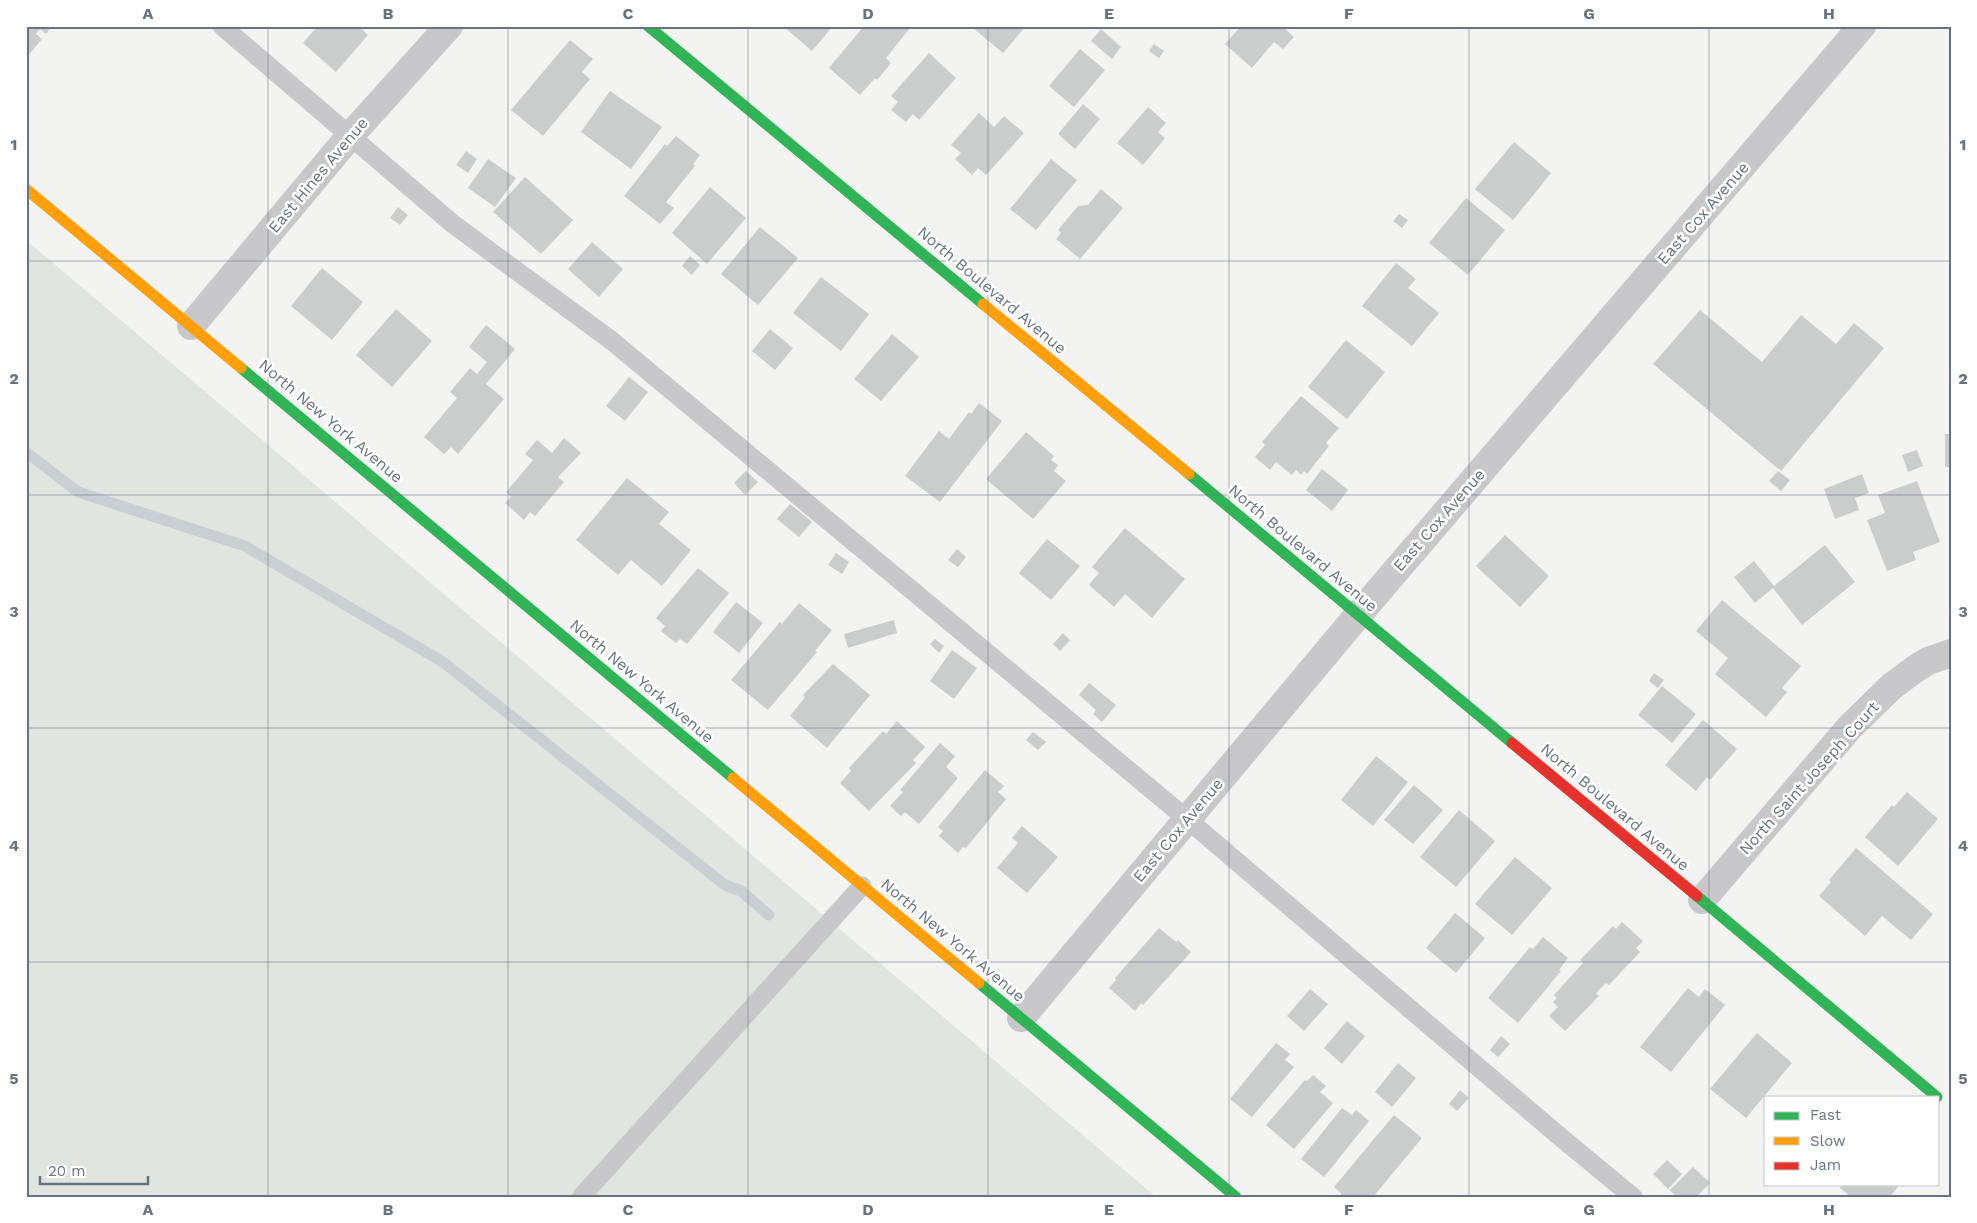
<svg xmlns="http://www.w3.org/2000/svg" width="1977" height="1223" font-family="'Work Sans',sans-serif">
<style>
.green{fill:#e1e5e0}
.lines{fill:none;stroke-linecap:round;stroke-linejoin:round}
.stream{stroke:#c9cfd2;stroke-width:11}
.building{fill:#cbcccc}
.lane{stroke:#c8c8ca;stroke-width:19}
.street{stroke:#c8c8ca;stroke-width:28}
.fast{stroke:#30b455;stroke-width:11}
.slow{stroke:#ff9f0a;stroke-width:11}
.jam{stroke:#e5322d;stroke-width:11}
.grid{fill:none;stroke:#67737f;stroke-width:1;stroke-opacity:0.55}
.labels{text-anchor:middle;dominant-baseline:central;stroke-width:5;stroke-linejoin:round;paint-order:stroke}
.street-label{font-size:16px;fill:#67737f;stroke:#fff}
.neatline{fill:none;stroke:#67737f;stroke-width:2}
.grid-label{font-size:16px;text-anchor:middle;font-weight:bold;fill:#67737f}
</style>
<rect width="100%" height="100%" fill="#f3f3f2"/>
<path class="green" d="M26 240 1156 1197H26Z"/>
<g class="lines">
<path class="stream" d="M26 452 78 492 245 546 443 662 725 885 741 891 769 915"/>
</g>
<path class="building" d="M26 26H52L46 34 40 29 36 34 42 39 26 58Z
M318 26H359L368 35 336 72 303 43Z
M783 26H833L812 51Z
M864 26H908L910 28 886 58 891 63 877 80 875 78 860 95 829 68Z
M974 26H1026L1003 53 973 28Z
M1241 26H1282L1294 37 1283 49 1274 42 1252 68 1225 44Z
M1101 29 1121 47 1112 59 1091 41Z
M570 40 593 59 582 72 590 79 543 136 511 110Z
M1154 44 1164 51 1159 58 1149 51Z
M1080 49 1105 70 1074 107 1049 86Z
M929 53 956 78 919 120 913 114 906 122 891 110 898 102 891 96Z
M610 91 662 127 631 169 581 132Z
M1083 104 1100 119 1075 149 1058 134Z
M1148 107 1166 123 1158 132 1165 138 1143 165 1117 143Z
M979 113 994 127 1004 116 1024 133 986 175 978 168 972 175 955 159 961 153 951 145Z
M676 136 700 155 693 164 695 166 666 202 674 208 660 224 624 196 665 144 667 146Z
M1514 142 1551 173 1513 220 1475 189Z
M466 151 477 159 468 173 456 165Z
M488 159 516 178 495 207 468 188Z
M1051 159 1077 180 1036 230 1010 209Z
M525 177 573 220 541 254 493 212Z
M710 187 746 218 707 264 672 233Z
M1101 189 1123 208 1080 259 1056 239 1061 233 1058 230 1078 206 1088 205Z
M1466 198 1505 230 1468 275 1429 243Z
M398 207 408 215 400 225 390 218Z
M1399 214 1408 220 1402 228 1393 221Z
M760 227 798 258 758 305 721 274Z
M592 242 623 269 599 297 568 269Z
M690 256 700 265 692 275 682 266Z
M1396 263 1416 279 1408 288 1439 313 1412 346 1362 306Z
M322 268 363 302 332 340 291 306Z
M821 277 869 314 841 351 793 313Z
M396 309 432 341 392 387 356 355Z
M1700 310 1762 362 1801 315 1836 344 1854 323 1884 348 1781 471 1653 364Z
M486 325 515 349 486 384 504 399 458 454 451 447 444 454 424 437 457 398 450 392 470 368 477 374 487 362 469 347Z
M770 329 793 348 775 370 752 351Z
M892 334 919 357 881 401 854 379Z
M1346 340 1385 372 1347 419 1308 387Z
M629 377 648 392 625 421 606 406Z
M1301 396 1339 428 1326 443 1329 446 1307 474 1304 471 1301 475 1296 470 1292 475 1276 462 1270 470 1255 457 1265 445 1262 442Z
M979 403 1002 421 940 502 905 476 939 431 949 439 969 412 971 414Z
M1026 432 1054 456 1051 460 1058 465 1054 471 1066 481 1033 519 986 479Z
M1945 434H1951V467H1945Z
M564 438 581 453 558 477 564 482 535 516 530 512 524 520 505 503 511 497 506 492 533 460 525 454 537 440 552 453Z
M1917 450 1923 466 1908 472 1902 455Z
M1322 469 1348 490 1332 511 1306 490Z
M746 471 758 482 745 495 734 483Z
M1778 471 1790 480 1781 491 1769 481Z
M1862 474 1869 493 1855 498 1859 510 1835 519 1824 489Z
M627 478 669 512 659 524 691 550 662 586 631 560 618 575 576 540Z
M1917 481 1940 542 1913 552 1916 560 1887 571 1867 520 1885 513 1878 495Z
M790 504 812 522 799 537 777 519Z
M1125 528 1185 579 1152 618 1125 594 1114 607 1089 585 1099 573 1092 567Z
M1505 535 1549 576 1520 607 1476 566Z
M1047 539 1080 566 1051 600 1019 573Z
M1825 545 1855 582 1802 625 1773 588 1755 603 1734 577 1754 561 1774 586Z
M957 549 966 557 958 567 948 560Z
M836 553 849 562 842 574 828 565Z
M698 568 729 593 687 644 680 639 676 643 661 631 665 626 656 618Z
M1722 600 1801 666 1782 688 1787 692 1766 717 1715 674 1728 658 1696 631Z
M736 602 763 623 739 653 713 632Z
M799 603 832 630 815 651 817 652 768 710 731 680 780 622 782 624Z
M894 620 897 633 848 648 844 634Z
M1063 633 1070 640 1060 651 1053 644Z
M935 639 944 646 939 653 930 644Z
M952 650 977 668 954 699 930 681Z
M833 664 870 695 827 748 790 716 805 697 803 695Z
M1654 673 1664 680 1658 688 1649 681Z
M1089 683 1116 705 1102 722 1093 714 1096 710 1079 695Z
M1662 686 1696 714 1672 743 1638 715Z
M1703 720 1737 749 1710 780 1707 777 1696 791 1665 765Z
M897 721 925 747 913 760 916 763 869 811 840 783 851 771 849 768 883 731 886 734Z
M1033 732 1046 742 1038 750 1026 740Z
M940 743 955 756 946 767 958 778 919 824 905 812 901 816 890 806 903 792 900 790Z
M1376 756 1408 782 1373 826 1341 800Z
M985 770 1004 786 998 792 1006 799 966 848 963 847 958 853 939 836 943 831 938 827Z
M1414 785 1443 810 1413 844 1384 820Z
M1907 792 1938 819 1898 866 1865 837 1892 805 1894 807Z
M1459 810 1495 841 1456 887 1420 857Z
M1022 826 1058 857 1027 893 997 868 1018 843 1012 838Z
M1856 848 1933 914 1911 940 1882 916 1865 936 1819 896 1831 882 1829 880Z
M1515 857 1552 888 1512 935 1475 904Z
M1455 913 1485 938 1456 973 1426 948Z
M1622 922 1643 941 1636 948 1640 952 1609 985 1606 983 1596 993 1599 996 1565 1031 1549 1016 1558 1007 1553 1002 1557 998 1554 995 1583 963 1580 960 1613 926 1616 929Z
M1159 928 1176 942 1178 940 1191 952 1143 1005 1141 1003 1135 1011 1109 988 1116 980 1115 978Z
M1543 937 1568 958 1559 970 1561 971 1518 1023 1488 998 1530 947 1533 949Z
M1688 988 1699 997 1705 989 1725 1005 1671 1072 1640 1047Z
M1310 989 1328 1004 1304 1031 1287 1016Z
M1347 1021 1365 1036 1342 1064 1324 1048Z
M1757 1033 1792 1063 1746 1118 1710 1089Z
M1501 1036 1510 1044 1498 1057 1490 1050Z
M1276 1043 1290 1054 1285 1060 1294 1067 1252 1117 1230 1099Z
M1398 1063 1416 1078 1392 1107 1375 1092Z
M1313 1075 1326 1086 1320 1092 1333 1103 1294 1149 1266 1125 1305 1080 1307 1081Z
M1460 1090 1469 1098 1457 1111 1449 1104Z
M1342 1108 1352 1115 1356 1110 1369 1121 1324 1177 1301 1159Z
M1394 1115 1422 1138 1373 1197H1342L1340 1195 1342 1194 1334 1187Z
M1667 1160 1682 1174 1668 1189 1653 1174Z
M1693 1167 1710 1183 1696 1197H1676L1670 1190Z
M1843 1184H1900L1890 1197H1851L1840 1188Z"/>
<g class="lines">
<path class="lane" d="M222 26 453 224 612 341 1187 819 1558 1135 1633 1197
M581 1197 862 886"/>
<path class="street" d="M191 326 349 137 449 26
M1702 900 1850 727 1891 687 1915 669 1928 661 1951 653
M1021 1018 1358 615 1862 26"/>
<path class="fast" d="M648 26 983 304
M241 368 733 778
M1189 474 1512 743
M1697 896 1937 1097
M979 983 1236 1197"/>
<path class="slow" d="M26 189 241 368
M983 304 1189 474
M733 778 979 983"/>
<path class="jam" d="M1512 743 1697 896"/>
</g>
<path class="grid" d="M268 26V1197M508 26V1197M748 26V1197M988 26V1197M1229 26V1197M1469 26V1197M1709 26V1197M26 261H1951M26 495H1951M26 728H1951M26 962H1951"/>
<g class="labels">
<g class="street-label">
<text transform="translate(318 175) rotate(-50)">East Hines Avenue</text>
<text transform="translate(1703 213) rotate(-49)">East Cox Avenue</text>
<text transform="translate(992 290) rotate(40)">North Boulevard Avenue</text>
<text transform="translate(331 421) rotate(40)">North New York Avenue</text>
<text transform="translate(1439 520) rotate(-49)">East Cox Avenue</text>
<text transform="translate(1303 548) rotate(40)">North Boulevard Avenue</text>
<text transform="translate(642 681) rotate(40)">North New York Avenue</text>
<text transform="translate(1809 778) rotate(-48)">North Saint Joseph Court</text>
<text transform="translate(1615 807) rotate(40)">North Boulevard Avenue</text>
<text transform="translate(1178 830) rotate(-50)">East Cox Avenue</text>
<text transform="translate(953 940) rotate(40)">North New York Avenue</text>
</g>
</g>
<rect width="1977" height="1223" fill="none" stroke="#ffffff" stroke-width="55"/>
<rect x="1764" y="1096" width="175" height="90" fill="#ffffff" stroke="#c2c7cc"/>
<rect x="1774" y="1112" width="25" height="8" fill="#30b455" stroke="#c2c7cc"/>
<text x="1810" y="1120" font-size="15" fill="#67737f">Fast</text>
<rect x="1774" y="1137" width="25" height="8" fill="#ff9f0a" stroke="#c2c7cc"/>
<text x="1810" y="1146" font-size="15" fill="#67737f">Slow</text>
<rect x="1774" y="1162" width="25" height="8" fill="#e5322d" stroke="#c2c7cc"/>
<text x="1810" y="1170" font-size="15" fill="#67737f">Jam</text>
<path d="M40 1176v8h108v-8" fill="none" stroke="#67737f" stroke-width="2.5"/>
<text x="48" y="1176" font-size="15" fill="#67737f" stroke="#ffffff" stroke-width="4" paint-order="stroke">20 m</text>
<rect x="28" y="28" width="1922" height="1168" class="neatline"/>
<g class="grid-label">
<text x="148" y="19">A</text>
<text x="388" y="19">B</text>
<text x="628" y="19">C</text>
<text x="868" y="19">D</text>
<text x="1109" y="19">E</text>
<text x="1349" y="19">F</text>
<text x="1589" y="19">G</text>
<text x="1829" y="19">H</text>
<text x="14" y="150">1</text>
<text x="1963" y="150">1</text>
<text x="14" y="384">2</text>
<text x="1963" y="384">2</text>
<text x="14" y="617">3</text>
<text x="1963" y="617">3</text>
<text x="14" y="851">4</text>
<text x="1963" y="851">4</text>
<text x="14" y="1084">5</text>
<text x="1963" y="1084">5</text>
<text x="148" y="1215">A</text>
<text x="388" y="1215">B</text>
<text x="628" y="1215">C</text>
<text x="868" y="1215">D</text>
<text x="1109" y="1215">E</text>
<text x="1349" y="1215">F</text>
<text x="1589" y="1215">G</text>
<text x="1829" y="1215">H</text>
</g>
</svg>
